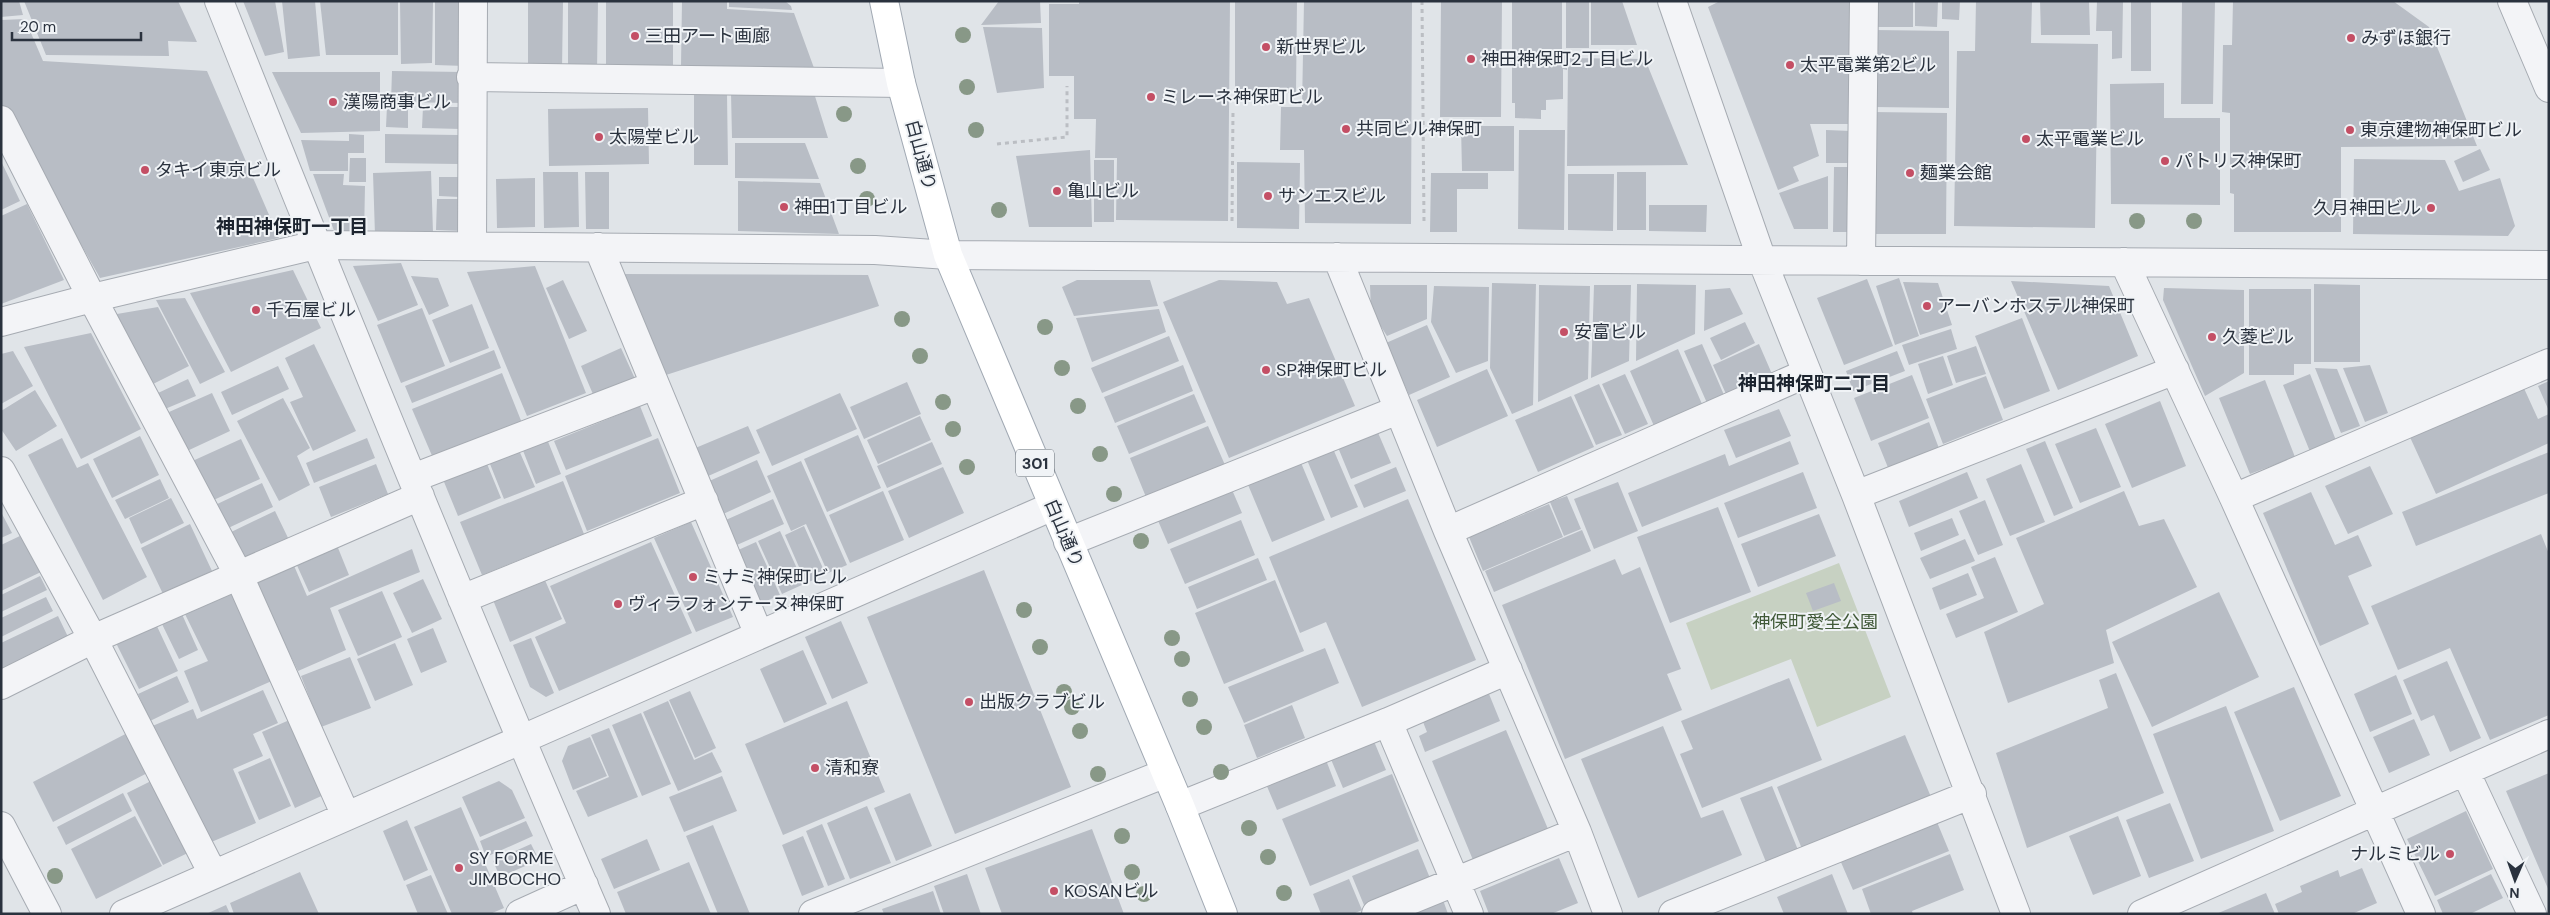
<svg xmlns="http://www.w3.org/2000/svg" width="2550" height="915" font-family="'DM Sans','Noto Sans JP',sans-serif">
<style>
.green{fill:#c7d1c2}
.building{fill:#b8bdc5}
.lines{fill:none;stroke-linecap:round;stroke-linejoin:round}
.minor-casing{stroke:#a6abb2;stroke-width:30}
.major-casing{stroke:#a1a9b3;stroke-width:30}
.path{stroke:#bbbec3;stroke-width:3;stroke-dasharray:4 4;stroke-linecap:butt}
.minor{stroke:#f3f4f7;stroke-width:28}
.major{stroke:#fff;stroke-width:28}
.tree{fill:#889887}
.poi-dot{fill:#c44f65;stroke:#f0f3f6;stroke-width:2}
.labels{text-anchor:middle;dominant-baseline:central;stroke-width:4;stroke-linejoin:round;paint-order:stroke}
.shield{fill:#f0f3f6;stroke:#656c75;stroke-width:1}
.shield-label{font-size:16px;font-weight:bold;fill:#2a323e}
.poi-label{font-size:18px;fill:#2a323e;stroke:#f0f3f6;text-anchor:start}
.street-label{font-size:18px;fill:#2a323e;stroke:#f0f3f6}
.park-label{font-size:18px;fill:#405938;stroke:#f0f3f6}
.neighbourhood-label{font-size:19px;font-weight:bold;fill:#1c242f;stroke:#f0f3f6}
</style>
<rect width="100%" height="100%" fill="#e0e4e8"/>
<path class="green" d="M1839 563 1891 697 1817 727 1791 659 1711 690 1686 623Z"/>
<path class="building" d="M1 1H19L23 15 1 17Z
M24 1H178L197 42 168 41 169 56 46 55Z
M243 1H275L284 52 265 56Z
M282 1H315L320 56 288 59Z
M320 1H398V55H326Z
M400 1H433L432 63 401 64Z
M435 1H465V66L435 65Z
M528 1H563L562 70H528Z
M568 1H598L597 71 568 72Z
M606 1H673V68L606 67Z
M682 1H727V9L794 13 814 68 681 66Z
M729 1H785L791 6 792 10 729 7Z
M999 1H1040L1041 23 981 25Z
M1079 1H1230L1228 221 1116 220 1117 158H1095L1096 119H1074V76H1049V4H1079Z
M1235 1H1297L1296 93H1235Z
M1304 1H1412L1411 224 1305 223 1304 150H1280L1281 107H1302Z
M1441 1H1502L1501 117H1440Z
M1512 1H1562V55H1567V70L1563 69V99L1546 100V110H1541V119L1515 118V103H1512Z
M1566 1H1589V48H1566Z
M1591 1H1622L1637 45H1591Z
M1720 1H1850V124H1810L1819 156 1793 167 1799 181 1778 190 1708 7Z
M1874 1H1913V27H1874Z
M1915 1H1938L1937 27 1915 26Z
M1942 1H1960L1959 20 1942 19Z
M1976 1H2032L2031 43 2098 44 2095 228 1954 226 1957 51H1975Z
M2040 1H2089L2090 35H2041Z
M2097 1H2123L2122 58 2112 59V31H2096Z
M2131 1H2151V71H2131Z
M2182 1H2215L2213 104H2181Z
M2233 1H2393L2429 27 2477 146 2341 147V232H2234V194L2230 193V113L2222 112 2223 45H2232Z
M25 19 43 61 207 71 279 238 100 278 1 103V20Z
M983 27 1042 28 1044 88 997 93Z
M1874 30 1949 31V108L1874 107Z
M1568 58 1645 59 1688 165 1567 166Z
M392 71 464 72V103L391 102Z
M272 72H380V131L301 133Z
M2164 83V118H2220V205L2111 204 2110 84Z
M731 93H814L828 138H732Z
M694 94H727L728 165H694Z
M387 106H408V128L386 127Z
M423 107H461V129L422 128Z
M648 108 649 164 549 166 548 109Z
M1873 112 1947 113 1946 234H1872Z
M1461 126H1514V171H1462Z
M1519 130H1565L1564 230 1518 229Z
M1826 130 1851 131V163H1826Z
M349 134 364 135V153H348V171H310L301 140 349 141Z
M385 134 458 135V164L385 163Z
M735 143H805L819 179 735 178Z
M2480 149 2490 170 2463 182 2454 161Z
M1090 150 1092 227H1029L1016 156Z
M350 158H366V182H349Z
M2354 159 2445 160 2459 191 2500 178 2515 226 2508 236 2353 234Z
M1094 160H1114V222H1094Z
M1 161 20 201 1 210Z
M1237 162 1300 163 1299 229 1237 228Z
M1834 167H1852V232H1833Z
M431 171 433 233 375 235 373 173Z
M543 172H578L579 227 544 228Z
M585 172H609V229H586Z
M1617 172H1646V230H1617Z
M1431 173H1488V189H1457V232H1430Z
M313 174H344L343 185 365 186 364 236H336Z
M1568 174H1614L1613 231 1568 230Z
M1828 176V229H1794L1779 193Z
M439 177H459V197L439 196Z
M535 178V227L497 228 496 179Z
M738 181 820 183 839 234 738 231Z
M437 199H462V231L436 230Z
M27 204 64 280 1 304V216Z
M1649 205H1707L1706 232 1649 231Z
M401 263 418 305 378 321 353 266Z
M535 266 586 393 527 416 467 272Z
M293 270 321 328 231 372 190 293Z
M622 274 868 275 879 306 666 375Z
M411 276 438 278 449 306 429 315Z
M1899 278 1919 336 1895 345 1876 286Z
M1867 279 1893 346 1844 365 1817 298Z
M563 280 587 331 569 339 546 288Z
M1077 280H1150L1158 306 1074 316 1062 287Z
M1219 280 1277 282 1287 304 1309 298 1355 406 1229 458 1163 302Z
M2011 281 2109 286 2138 356 2058 390Z
M1903 282 1938 283 1952 325 1920 335Z
M1492 283 1536 284 1533 405 1512 414 1490 368Z
M1637 284 1696 285 1695 334 1636 361Z
M2314 284 2360 285V362H2314Z
M1370 285H1427V319L1387 336 1371 311Z
M1539 285 1590 286 1588 379 1538 402Z
M1594 285H1631L1629 361 1591 378Z
M1434 286 1489 287 1488 361 1456 373 1431 322Z
M1730 288 1743 314 1704 331 1705 290Z
M2164 288 2244 290V373L2205 396 2163 300Z
M2249 289H2311V364H2294V375H2249Z
M185 298 225 372 200 384 156 300Z
M472 304 489 348 450 363 432 320Z
M158 307 189 366 147 387 111 315Z
M422 308 445 366 401 383 377 325Z
M1159 309 1166 332 1092 362 1076 318Z
M2022 318 2050 391 2004 409 1975 336Z
M1745 322 1755 343 1721 360 1710 338Z
M1427 325 1450 377 1409 395 1386 343Z
M1951 329 1957 349 1909 365 1902 345Z
M91 333 141 429 81 459 24 347Z
M1169 336 1179 361 1102 393 1091 368Z
M314 344 356 431 313 451 290 402 303 397 285 358Z
M1702 344 1724 395 1707 403 1684 351Z
M1759 344 1772 374 1726 394 1713 365Z
M1976 346 1986 374 1956 383 1947 356Z
M621 348 636 381 595 399 581 366Z
M1678 349 1702 404 1654 426 1630 371Z
M494 350 501 368 412 403 405 386Z
M13 351 33 386 1 404V354Z
M1897 351 1905 371 1853 391 1846 371Z
M1943 356 1953 385 1928 394 1918 364Z
M1183 365 1193 391 1115 423 1104 397Z
M2370 365 2388 413 2365 422 2343 368Z
M278 366 289 389 232 415 221 392Z
M2315 368 2337 369 2360 426 2341 433Z
M1487 369 1508 416 1437 447 1417 400Z
M502 373 522 423 433 458 412 409Z
M1625 374 1648 424 1625 434 1602 384Z
M2310 374 2337 443 2311 454 2283 385Z
M1912 375 1929 418 1871 441 1854 398Z
M1986 376 2003 420 1943 444 1926 399Z
M188 379 196 396 165 409 158 393Z
M2265 380 2295 457 2250 474 2219 398Z
M2549 381V411L2538 386Z
M907 382 921 414 864 439 850 407Z
M1599 384 1622 435 1596 445 1574 395Z
M2522 384 2538 419 2549 414V443L2436 494 2409 435Z
M35 390 57 426 16 451 1 429V411Z
M212 393 230 431 187 451 169 412Z
M840 393 857 429 772 466 756 430Z
M1194 394 1206 422 1129 454 1117 426Z
M1571 396 1594 447 1538 472 1515 420Z
M283 398 310 448 297 456 310 485 279 501 237 421Z
M2160 401 2186 466 2132 488 2105 424Z
M640 406 652 436 566 470 554 441Z
M1779 409 1791 436 1736 458 1724 430Z
M920 416 931 440 878 464 867 440Z
M1929 422 1940 451 1889 470 1878 443Z
M748 426 760 453 706 477 693 449Z
M1208 426 1225 465 1146 497 1130 458Z
M1376 428 1391 463 1351 479 1337 445Z
M2096 428 2121 487 2080 503 2055 444Z
M858 435 881 488 827 512 804 459Z
M140 436 159 475 112 498 93 459Z
M62 438 77 468 88 463 147 577 103 600 28 455Z
M367 438 375 458 314 483 306 463Z
M658 438 680 493 587 531 565 476Z
M241 439 260 479 207 503 188 463Z
M547 439 561 474 536 484 522 448Z
M1790 441 1799 464 1642 527 1628 493 1725 454 1729 466Z
M2045 441 2073 508 2054 516 2026 449Z
M932 442 942 464 887 488 877 466Z
M1331 444 1358 507 1331 518 1305 455Z
M518 448 535 487 504 499 488 459Z
M2549 452V493L2416 546 2402 512Z
M1299 458 1325 520 1272 542 1246 480Z
M485 459 501 498 458 516 442 477Z
M757 460 771 492 721 515 707 482Z
M801 461 847 565 828 573 806 524 791 531 767 476Z
M376 464 388 494 331 517 319 487Z
M2021 464 2045 522 2010 536 1986 479Z
M2370 466 2393 514 2348 534 2325 486Z
M943 467 964 513 909 538 888 491Z
M1396 467 1406 491 1364 508 1354 485Z
M1803 472 1817 508 1738 538 1724 503Z
M1967 472 1978 498 1909 527 1899 501Z
M160 479 169 498 125 519 115 500Z
M563 481 584 534 482 575 460 522Z
M1618 482 1638 531 1594 549 1574 499Z
M262 483 273 507 224 530 213 506Z
M1230 485 1242 513 1168 544 1156 516Z
M883 491 904 540 850 563 829 515Z
M2124 491 2139 526 2164 519 2197 587 2106 630 2114 663 2008 703 1984 632 2044 604 2016 538Z
M2311 492 2335 545 2358 535 2372 566 2348 576 2369 624 2320 646 2263 513Z
M1567 496 1581 529 1564 536 1550 502Z
M171 498 184 523 141 544 129 518Z
M773 499 784 524 730 548 719 523Z
M1408 499 1476 660 1362 707 1326 622 1300 633 1269 557Z
M1985 500 2003 545 1978 555 1959 511Z
M1549 504 1563 537 1483 571 1469 537Z
M1718 507 1751 592 1670 623 1637 537Z
M275 511 290 542 239 565 225 535Z
M1 512 12 533 1 538Z
M1819 514 1836 556 1758 587 1741 544Z
M1952 518 1959 535 1921 551 1914 533Z
M1241 520 1255 555 1185 584 1170 549Z
M691 522 733 617 696 632 654 538Z
M190 524 212 571 163 594 141 548Z
M804 526 826 575 806 583 785 535Z
M1582 530 1591 551 1494 592 1485 571Z
M780 531 804 584 782 594 758 541Z
M2541 534 2549 554V715L2490 740 2450 648 2398 670 2371 606Z
M22 535 41 572 1 591V545Z
M1965 539 1975 561 1930 579 1920 558Z
M651 542 692 633 559 691 535 637 566 623 550 586Z
M756 542 780 595 760 604 736 551Z
M336 543 349 575 309 592 295 561Z
M412 549 420 572 330 608 346 650 298 671 253 578 292 561 307 596Z
M1995 557 2018 612 1956 638 1946 614 1984 598 1971 567Z
M1258 558 1267 580 1197 609 1188 587Z
M1615 559 1622 575 1640 567 1681 669 1667 674 1682 710 1565 759 1502 605Z
M984 570 1071 787 955 834 867 617Z
M1968 573 1977 595 1940 610 1932 588Z
M40 576 47 590 1 612V595Z
M544 578 562 619 510 642 493 600Z
M423 579 442 619 412 633 393 593Z
M1275 580 1304 651 1224 684 1195 613Z
M1834 583 1841 601 1813 611 1806 593Z
M232 588 274 680 201 712 184 671 208 661 183 610Z
M382 591 402 637 358 656 338 610Z
M2219 592 2259 677 2152 727 2112 642Z
M46 597 53 611 1 637V618Z
M181 612 198 650 179 659 161 622Z
M58 616 70 641 1 674V643Z
M841 621 868 683 832 699 805 637Z
M155 622 178 671 139 689 115 641Z
M433 628 447 662 421 673 407 639Z
M531 638 554 693 546 697 530 687 513 645Z
M395 643 413 685 375 701 357 659Z
M1325 648 1339 683 1244 723 1228 687Z
M803 650 827 704 784 723 760 669Z
M350 657 371 708 321 727 301 676Z
M2447 661 2481 738 2450 752 2434 715 2421 721 2403 680Z
M2116 673 2164 793 2027 848 1996 753 2108 708 2099 680Z
M2396 675 2412 714 2370 732 2354 694Z
M177 676 189 702 150 721 138 694Z
M1789 678 1822 760 1702 808 1680 754 1693 749 1681 721Z
M2294 687 2341 796 2280 821 2234 712Z
M263 690 278 723 253 734 263 756 233 769 256 823 202 846 150 727 193 709 197 719Z
M690 691 716 748 695 758 669 700Z
M1489 694 1500 721 1425 752 1419 736 1427 732 1423 722Z
M668 701 694 760 712 752 722 772 678 791 643 712Z
M847 701 885 792 783 835 745 744Z
M1292 705 1305 738 1257 758 1244 725Z
M2226 706 2274 831 2201 859 2153 734Z
M641 713 671 784 642 796 612 725Z
M294 718 328 793 295 808 262 732Z
M2414 719 2430 755 2389 773 2373 737Z
M1663 726 1701 818 1723 810 1742 855 1638 898 1581 759Z
M609 728 638 797 588 817 576 791 609 777 591 735Z
M135 729 155 769 53 822 33 782Z
M1506 730 1548 829 1473 860 1432 761Z
M1905 735 1931 797 1802 849 1777 787Z
M590 737 607 776 573 790 562 761 568 746Z
M1373 739 1386 770 1343 788 1330 757Z
M270 758 291 806 259 820 238 772Z
M1326 760 1336 786 1277 810 1266 784Z
M2549 773V891L2506 791Z
M1392 774 1419 841 1310 886 1282 819Z
M722 776 737 811 684 832 669 797Z
M157 778 194 850 163 865 127 793Z
M499 781 512 790 525 818 480 837 462 797Z
M1772 786 1798 850 1766 862 1740 798Z
M123 793 132 811 66 845 57 827Z
M910 793 932 846 896 861 874 808Z
M2170 803 2194 861 2149 878 2126 820Z
M867 806 891 863 850 879 827 823Z
M461 807 504 908 490 914H452L414 827Z
M2466 811 2493 869 2435 896 2407 839Z
M135 816 162 866 96 899 71 849Z
M2118 816 2141 876 2093 895 2069 836Z
M407 820 428 870 404 881 383 831Z
M526 821 533 836 486 857 480 841Z
M1937 822 1949 851 1853 890 1840 860Z
M822 824 845 879 828 886 806 831Z
M713 825 750 914H718L686 836Z
M1092 829 1124 914H1002L985 868Z
M803 836 824 887 802 896 782 845Z
M647 839 660 870 614 889 601 859Z
M531 844 539 860 500 877 493 861Z
M1418 849 1432 883 1366 910 1352 876Z
M1950 854 1964 890 1912 911 1913 914H1871L1862 889Z
M1559 858 1578 903 1551 914H1489L1480 891Z
M689 862 711 914H626L617 892Z
M2362 868 2377 903 2352 914H2279L2275 904 2302 892 2300 886 2338 870 2340 877Z
M300 872 319 914H234L230 903Z
M967 874 981 914H944L934 886Z
M1832 874 1848 914H1784L1777 897Z
M2491 874 2503 898 2470 914H2443L2437 900Z
M431 875 448 914H418L406 885Z
M1349 879 1362 910 1353 914H1321L1313 894Z
M933 891 941 914H884L882 909Z
M2266 893 2275 914H2216Z
M1442 897 1448 914H1400Z
M226 905 230 914H206Z"/>
<g class="lines">
<g class="minor-casing">
<path id="minor" d="M219 1C341 307 465 612 596 914
M1672 1 1762 260 1856 495 2016 914
M2512 1 2549 88
M471 77 901 83
M1 120 92 298 239 576 346 816
M472 246 473 1
M598 247 759 635
M1337 257 1448 531 1577 832 1608 914
M1861 261 1864 1
M2124 262 2234 498 2421 914
M1 322 92 298 316 245 875 250 948 255 2549 265
M1 471 93 639 213 874
M413 478 655 385
M1856 495 2175 370
M2234 498 2549 363
M1448 531 1807 373
M1068 542 1398 410
M462 599 704 501
M1 685 93 639 420 496
M1388 722 1469 914
M2465 771 2532 914
M1180 806 1388 722 1508 670
M1 826 47 914
M124 914 1053 506
M520 914 584 885
M813 914 1166 773
M1376 914 1577 832
M1673 914 1972 794
M2142 914 2549 734"/>
</g>
<g class="major-casing">
<path id="major" d="M884 1 901 83 948 255 1180 806 1223 914"/>
</g>
<path class="path" d="M1422 1 1424 222
M997 144 1067 137V86
M1232 221 1233 111"/>
<use href="#minor" class="minor"/>
<use href="#major" class="major"/>
</g>
<g class="tree">
<circle cx="963" cy="35" r="8"/>
<circle cx="967" cy="87" r="8"/>
<circle cx="844" cy="114" r="8"/>
<circle cx="976" cy="130" r="8"/>
<circle cx="858" cy="166" r="8"/>
<circle cx="867" cy="199" r="8"/>
<circle cx="999" cy="210" r="8"/>
<circle cx="2137" cy="221" r="8"/>
<circle cx="2194" cy="221" r="8"/>
<circle cx="902" cy="319" r="8"/>
<circle cx="1045" cy="327" r="8"/>
<circle cx="920" cy="356" r="8"/>
<circle cx="1062" cy="368" r="8"/>
<circle cx="943" cy="402" r="8"/>
<circle cx="1078" cy="406" r="8"/>
<circle cx="953" cy="429" r="8"/>
<circle cx="1100" cy="454" r="8"/>
<circle cx="967" cy="467" r="8"/>
<circle cx="1114" cy="494" r="8"/>
<circle cx="1141" cy="541" r="8"/>
<circle cx="1024" cy="610" r="8"/>
<circle cx="1172" cy="638" r="8"/>
<circle cx="1040" cy="647" r="8"/>
<circle cx="1182" cy="659" r="8"/>
<circle cx="1064" cy="692" r="8"/>
<circle cx="1190" cy="699" r="8"/>
<circle cx="1072" cy="707" r="8"/>
<circle cx="1204" cy="727" r="8"/>
<circle cx="1080" cy="731" r="8"/>
<circle cx="1221" cy="772" r="8"/>
<circle cx="1098" cy="774" r="8"/>
<circle cx="1249" cy="828" r="8"/>
<circle cx="1122" cy="836" r="8"/>
<circle cx="1268" cy="857" r="8"/>
<circle cx="1132" cy="872" r="8"/>
<circle cx="55" cy="876" r="8"/>
<circle cx="1284" cy="893" r="8"/>
<circle cx="1144" cy="894" r="8"/>
</g>
<g class="poi-dot">
<circle cx="635" cy="36" r="5"/>
<circle cx="2351" cy="38" r="5"/>
<circle cx="1266" cy="47" r="5"/>
<circle cx="1471" cy="59" r="5"/>
<circle cx="1790" cy="65" r="5"/>
<circle cx="1151" cy="97" r="5"/>
<circle cx="333" cy="102" r="5"/>
<circle cx="1346" cy="129" r="5"/>
<circle cx="2350" cy="130" r="5"/>
<circle cx="599" cy="137" r="5"/>
<circle cx="2026" cy="139" r="5"/>
<circle cx="2165" cy="161" r="5"/>
<circle cx="145" cy="170" r="5"/>
<circle cx="1910" cy="173" r="5"/>
<circle cx="1057" cy="191" r="5"/>
<circle cx="1268" cy="196" r="5"/>
<circle cx="784" cy="207" r="5"/>
<circle cx="2431" cy="208" r="5"/>
<circle cx="1927" cy="306" r="5"/>
<circle cx="256" cy="310" r="5"/>
<circle cx="1564" cy="332" r="5"/>
<circle cx="2212" cy="337" r="5"/>
<circle cx="1266" cy="370" r="5"/>
<circle cx="693" cy="577" r="5"/>
<circle cx="618" cy="604" r="5"/>
<circle cx="969" cy="702" r="5"/>
<circle cx="815" cy="768" r="5"/>
<circle cx="2450" cy="854" r="5"/>
<circle cx="459" cy="868" r="5"/>
<circle cx="1054" cy="891" r="5"/>
</g>
<g class="labels">
<rect class="shield" x="1016" y="449.5" width="38" height="27" rx="4"/>
<g class="shield-label">
<text x="1035" y="463">301</text>
</g>
<g class="poi-label">
<text x="645" y="36">三田アート画廊</text>
<text x="2361" y="38">みずほ銀行</text>
<text x="1276" y="47">新世界ビル</text>
<text x="1481" y="59">神田神保町2丁目ビル</text>
<text x="1800" y="65">太平電業第2ビル</text>
<text x="1161" y="97">ミレーネ神保町ビル</text>
<text x="343" y="102">漢陽商事ビル</text>
<text x="1356" y="129">共同ビル神保町</text>
<text x="2360" y="130">東京建物神保町ビル</text>
<text x="609" y="137">太陽堂ビル</text>
<text x="2036" y="139">太平電業ビル</text>
<text x="2175" y="161">パトリス神保町</text>
<text x="155" y="170">タキイ東京ビル</text>
<text x="1920" y="173">麺業会館</text>
<text x="1067" y="191">亀山ビル</text>
<text x="1278" y="196">サンエスビル</text>
<text x="794" y="207">神田1丁目ビル</text>
<text x="2421" y="208" text-anchor="end">久月神田ビル</text>
<text x="1937" y="306">アーバンホステル神保町</text>
<text x="266" y="310">千石屋ビル</text>
<text x="1574" y="332">安富ビル</text>
<text x="2222" y="337">久菱ビル</text>
<text x="1276" y="370">SP神保町ビル</text>
<text x="703" y="577">ミナミ神保町ビル</text>
<text x="628" y="604">ヴィラフォンテーヌ神保町</text>
<text x="979" y="702">出版クラブビル</text>
<text x="825" y="768">清和寮</text>
<text x="2440" y="854" text-anchor="end">ナルミビル</text>
<text x="469" y="858">SY FORME<tspan x="469" dy="21">JIMBOCHO</tspan></text>
<text x="1064" y="891">KOSANビル</text>
</g>
<g class="street-label">
<text transform="translate(921 155) rotate(75)">白山通り</text>
<text transform="translate(1064 533) rotate(67)">白山通り</text>
</g>
<g class="park-label">
<text x="1815" y="622">神保町愛全公園</text>
</g>
<g class="neighbourhood-label">
<text x="292" y="226">神田神保町一丁目</text>
<text x="1814" y="383">神田神保町二丁目</text>
</g>
</g>
<rect width="2550" height="915" fill="none" stroke="#2a323e" stroke-width="5"/>
<g transform="translate(2515 880) rotate(182)" stroke="#f0f3f6" stroke-width="4" paint-order="stroke">
<path d="M0-4L9 19L0 12L-9 19Z" fill="#2a323e"/>
<text y="-8" font-size="14" font-weight="bold" text-anchor="middle" fill="#2a323e">N</text>
</g>
<path d="M12 32v8h129v-8" fill="none" stroke="#2a323e" stroke-width="2.5"/>
<text x="20" y="32" font-size="15" fill="#2a323e" stroke="#f0f3f6" stroke-width="4" paint-order="stroke">20 m</text>
</svg>
